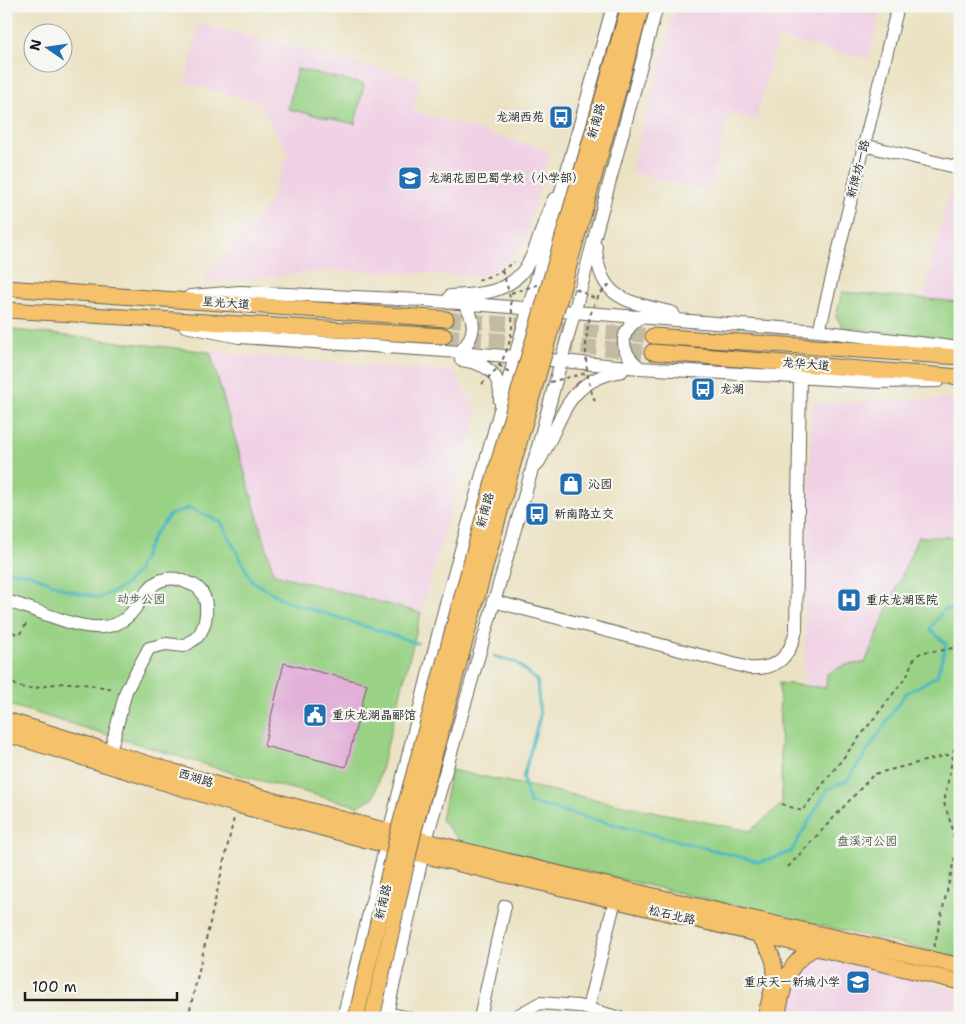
<svg xmlns="http://www.w3.org/2000/svg" width="966" height="1024" font-family="'Shantell Sans','LXGW WenKai TC',sans-serif">
<style>
.built{fill:#f0d0e4}
.green{fill:#99d285;stroke:#5a7750}
.lines{fill:none;stroke-linecap:round;stroke-linejoin:round}
.stream{stroke:#49b8c1;stroke-width:3}
.building{fill:#e1afd7}
.major-tunnel{stroke:#c2baa2;stroke-width:15;stroke-dasharray:15 8;stroke-linecap:butt}
.minor-casing{stroke:#646156;stroke-width:14}
.major-casing{stroke:#646156;stroke-width:17}
.path{stroke:#646156;stroke-width:2;stroke-dasharray:4 4;stroke-linecap:butt}
.minor{stroke:#fff;stroke-width:12}
.major{stroke:#f5c16b;stroke-width:15}
.major-bridge-casing{stroke:#646156;stroke-width:17;stroke-linecap:butt}
.path-bridge{stroke:#646156;stroke-width:2;stroke-dasharray:4 4;stroke-linecap:butt}
.major-bridge{stroke:#f5c16b;stroke-width:15}
.labels{text-anchor:middle;dominant-baseline:central;stroke-width:4.5;stroke-linejoin:round;paint-order:stroke}
.poi-label{font-size:12px;fill:#1c1c1c;stroke:#f6f6f2;text-anchor:start}
.street-label{font-size:12px;fill:#1c1c1c;stroke:#f6f6f2}
.park-label{font-size:12px;fill:#485c41;stroke:#f6f6f2}
</style>
<rect width="100%" height="100%" fill="#f6f6f2"/>
<filter id="ink" filterUnits="userSpaceOnUse"><feTurbulence type="fractalNoise" baseFrequency=".02" numOctaves="2"/><feDisplacementMap in="SourceGraphic" scale="10" xChannelSelector="R" yChannelSelector="G"/><feConvolveMatrix kernelMatrix="1 2 1 2 8 2 1 2 1" color-interpolation-filters="sRGB"/></filter>
<filter id="wash" filterUnits="userSpaceOnUse"><feTurbulence type="fractalNoise" baseFrequency=".0096" numOctaves="4" result="noise"/><feDisplacementMap in="SourceGraphic" scale="20" xChannelSelector="R" yChannelSelector="G"/><feGaussianBlur stdDeviation="1.12" result="paint"/><feColorMatrix in="noise" values="0 0 0 0 0 0 0 0 0 0 0 0 0 0 0 0 0 1.4 0 .05"/><feComposite in="paint" operator="in"/></filter>
<g filter="url(#wash)">
<rect width="100%" height="100%" fill="#ebe2c3"/>
<path class="built" d="M676 6H882L868 59 777 38 756 120 729 113 709 191 631 172Z
M200 23 421 80 413 111 550 151 526 236 521 247 499 269 480 276 333 270 202 284 268 204 288 153 259 102 185 83Z
M954 174 960 175V302L923 299Z
M210 352 455 373 478 413 421 613 274 574Z
M960 398V537H918L865 663 845 665 826 688 804 686 812 403Z
M818 956 960 991V1018H784L795 973Z"/>
<path class="green" d="M297 69 364 84 355 124 288 109Z
M842 292 960 302V331L949 339 842 327 836 316Z
M6 329 210 352 274 574 421 613 374 797 358 806 246 777 6 704Z
M918 537H960V958L461 842 441 820 451 770 750 831 782 804 779 683 826 688 827 674 845 665 865 663Z"/>
<g class="lines">
<path class="stream" d="M6 571 31 574 67 590 99 598 123 587 137 572 154 534 170 515 190 508 221 522 252 581 286 601 417 643
M494 656 517 663 537 681 540 716 523 778 530 803 760 862 791 852 827 790 848 780 905 694 937 676 946 644 930 629 944 609 960 611"/>
</g>
<g id="blocks">
<path class="building" d="M284 663 367 684 346 767 264 746Z"/>
</g>
</g>
<g filter="url(#ink)">
<use href="#blocks" fill-opacity="0" stroke="#646156" stroke-width="1"/>
<g class="lines">
<path class="major-tunnel" d="M446 319 653 336
M444 336 652 352"/>
<g class="minor-casing">
<path id="minor" d="M863 145 960 168
M596 247C599 301 628 301 673 313
M190 296 240 292 420 300 819 331 960 348
M450 296C463 295 479 295 492 291 537 279 535 236 554 199
M185 326 239 337 460 352 640 368 878 382 938 381
M819 331 898 6
M460 352C475 337 478 320 463 303
M461 360C486 363 502 373 500 401
M640 368C618 350 618 331 643 316
M537 465C564 420 563 381 622 371
M6 601C35 608 73 629 102 627 139 625 139 587 162 580 171 577 181 579 188 583 191 584 196 586 198 588 211 599 207 627 197 637 193 641 188 643 184 646L166 644 149 648 126 691 108 760
M493 601 749 668C777 670 790 657 796 630L800 378
M588 1008 617 892
M387 1013 409 1018
M343 1018 445 607 613 6
M386 1018 426 840 529 480 657 6
M480 1018 505 906
M513 1018 540 1003 578 1006 620 1018"/>
</g>
<g class="major-casing">
<path id="major" d="M6 288 446 319
M6 310 444 336
M653 336 960 357
M652 352 960 377
M6 720C85 743 164 770 243 792 480 859 720 911 960 966
M6 734 237 805 422 855 960 982
M758 935C785 964 773 983 765 1018
M777 1018C784 987 784 964 815 948"/>
</g>
<path class="path" d="M478 280 496 274 514 262
M6 632 8 630 19 635 28 621
M6 643V645
M958 645 955 667 960 672
M6 679C31 698 43 682 69 683 84 683 100 687 115 689
M782 804 802 811 907 676C919 636 931 661 960 644
M788 867 874 774 952 754
M934 947 956 852 952 827 944 803 960 717
M188 1018 234 818"/>
<use href="#minor" class="minor"/>
<use href="#major" class="major"/>
<g class="major-bridge-casing">
<path id="major-bridge" d="M356 1018 400 825 494 478 629 6
M372 1018 414 830 508 482 642 6"/>
</g>
<path class="path-bridge" d="M576 289 596 299
M511 293 537 285
M499 365 512 374
M550 382 586 373
M482 384C487 378 496 371 500 364 518 334 514 302 502 271
M595 401C583 374 582 325 597 299 600 293 606 288 610 284"/>
<use href="#major-bridge" class="major-bridge"/>
</g>
</g>
<defs>
<g id="bus-square" transform="scale(1.25)"><rect x="-9" y="-9" width="18" height="18" rx="4" fill="#1f6fb2" stroke="#f6f6f2"/><path d="M-5-6H5V4H4V6H2V4H-2V6H-4V4H-5ZM-3.5-4V0h7V-4ZM-3.5 1.2v1.5H-2V1.2ZM2 1.2v1.5H3.5V1.2Z" fill="#fff"/></g>
<g id="school-square" transform="scale(1.25)"><rect x="-9" y="-9" width="18" height="18" rx="4" fill="#1f6fb2" stroke="#f6f6f2"/><path d="M0-5L7-2L0 1L-7-2ZM-4 1L0 2.5L4 1V4Q0 6-4 4Z" fill="#fff"/></g>
<g id="shop-square" transform="scale(1.25)"><rect x="-9" y="-9" width="18" height="18" rx="4" fill="#1f6fb2" stroke="#f6f6f2"/><path d="M-5-2.5h2.3a2.7 3.5 0 0 1 5.4 0H5L5.5 6h-11ZM-1.5-2.5h3a1.5 2.3 0 0 0-3 0Z" fill="#fff"/></g>
<g id="hospital-square" transform="scale(1.25)"><rect x="-9" y="-9" width="18" height="18" rx="4" fill="#1f6fb2" stroke="#f6f6f2"/><path d="M-5-5h3v3.5h4V-5h3V5h-3V1.5h-4V5h-3Z" fill="#fff"/></g>
<g id="civic-square" transform="scale(1.25)"><rect x="-9" y="-9" width="18" height="18" rx="4" fill="#1f6fb2" stroke="#f6f6f2"/><path d="M-.6-6.5H3V-4.5H.6V-3L4-1V1h2V6H-6V1h2V-1L-.6-3ZM-1.2 2.5V6h2.4V2.5Z" fill="#fff"/></g>
</defs>
<g fill-rule="evenodd">
<use href="#bus-square" x="561" y="117"/>
<use href="#school-square" x="410" y="178"/>
<use href="#bus-square" x="703" y="389"/>
<use href="#shop-square" x="571" y="484"/>
<use href="#bus-square" x="537" y="514"/>
<use href="#hospital-square" x="849" y="600"/>
<use href="#civic-square" x="315" y="715"/>
<use href="#school-square" x="858" y="982"/>
</g>
<g class="labels">
<g class="poi-label">
<text x="544" y="117" text-anchor="end">龙湖西苑</text>
<text x="428" y="178">龙湖花园巴蜀学校（小学部）</text>
<text x="720" y="389">龙湖</text>
<text x="588" y="484">沁园</text>
<text x="554" y="514">新南路立交</text>
<text x="866" y="600">重庆龙湖医院</text>
<text x="332" y="715">重庆龙湖晶郦馆</text>
<text x="840" y="982" text-anchor="end">重庆天一新城小学</text>
</g>
<g class="street-label">
<text transform="translate(596 121) rotate(-74)">新南路</text>
<text transform="translate(858 169) rotate(-76)">新牌坊一路</text>
<text transform="translate(226 303) rotate(4)">星光大道</text>
<text transform="translate(806 364) rotate(5)">龙华大道</text>
<text transform="translate(485 510) rotate(-75)">新南路</text>
<text transform="translate(196 778) rotate(17)">西湖路</text>
<text transform="translate(383 902) rotate(-77)">新南路</text>
<text transform="translate(672 915) rotate(13)">松石北路</text>
</g>
<g class="park-label">
<text x="141" y="599">动步公园</text>
<text x="867" y="841">盘溪河公园</text>
</g>
</g>
<rect width="966" height="1024" fill="none" stroke="#f6f6f2" stroke-width="25"/>
<g transform="translate(48 48) rotate(283)"><circle r="24" fill="#f6f6f2" stroke="#9f9f9c"/>
<path d="M0-4L9 19L0 12L-9 19Z" fill="#1f6fb2"/>
<text y="-8" font-size="14" font-weight="bold" text-anchor="middle" fill="#1c1c1c">N</text>
</g>
<path d="M25 992v8h152v-8" fill="none" stroke="#1c1c1c" stroke-width="2.5"/>
<text x="32" y="992" font-size="15" fill="#1c1c1c" stroke="#f6f6f2" stroke-width="4" paint-order="stroke">100 m</text>
</svg>
